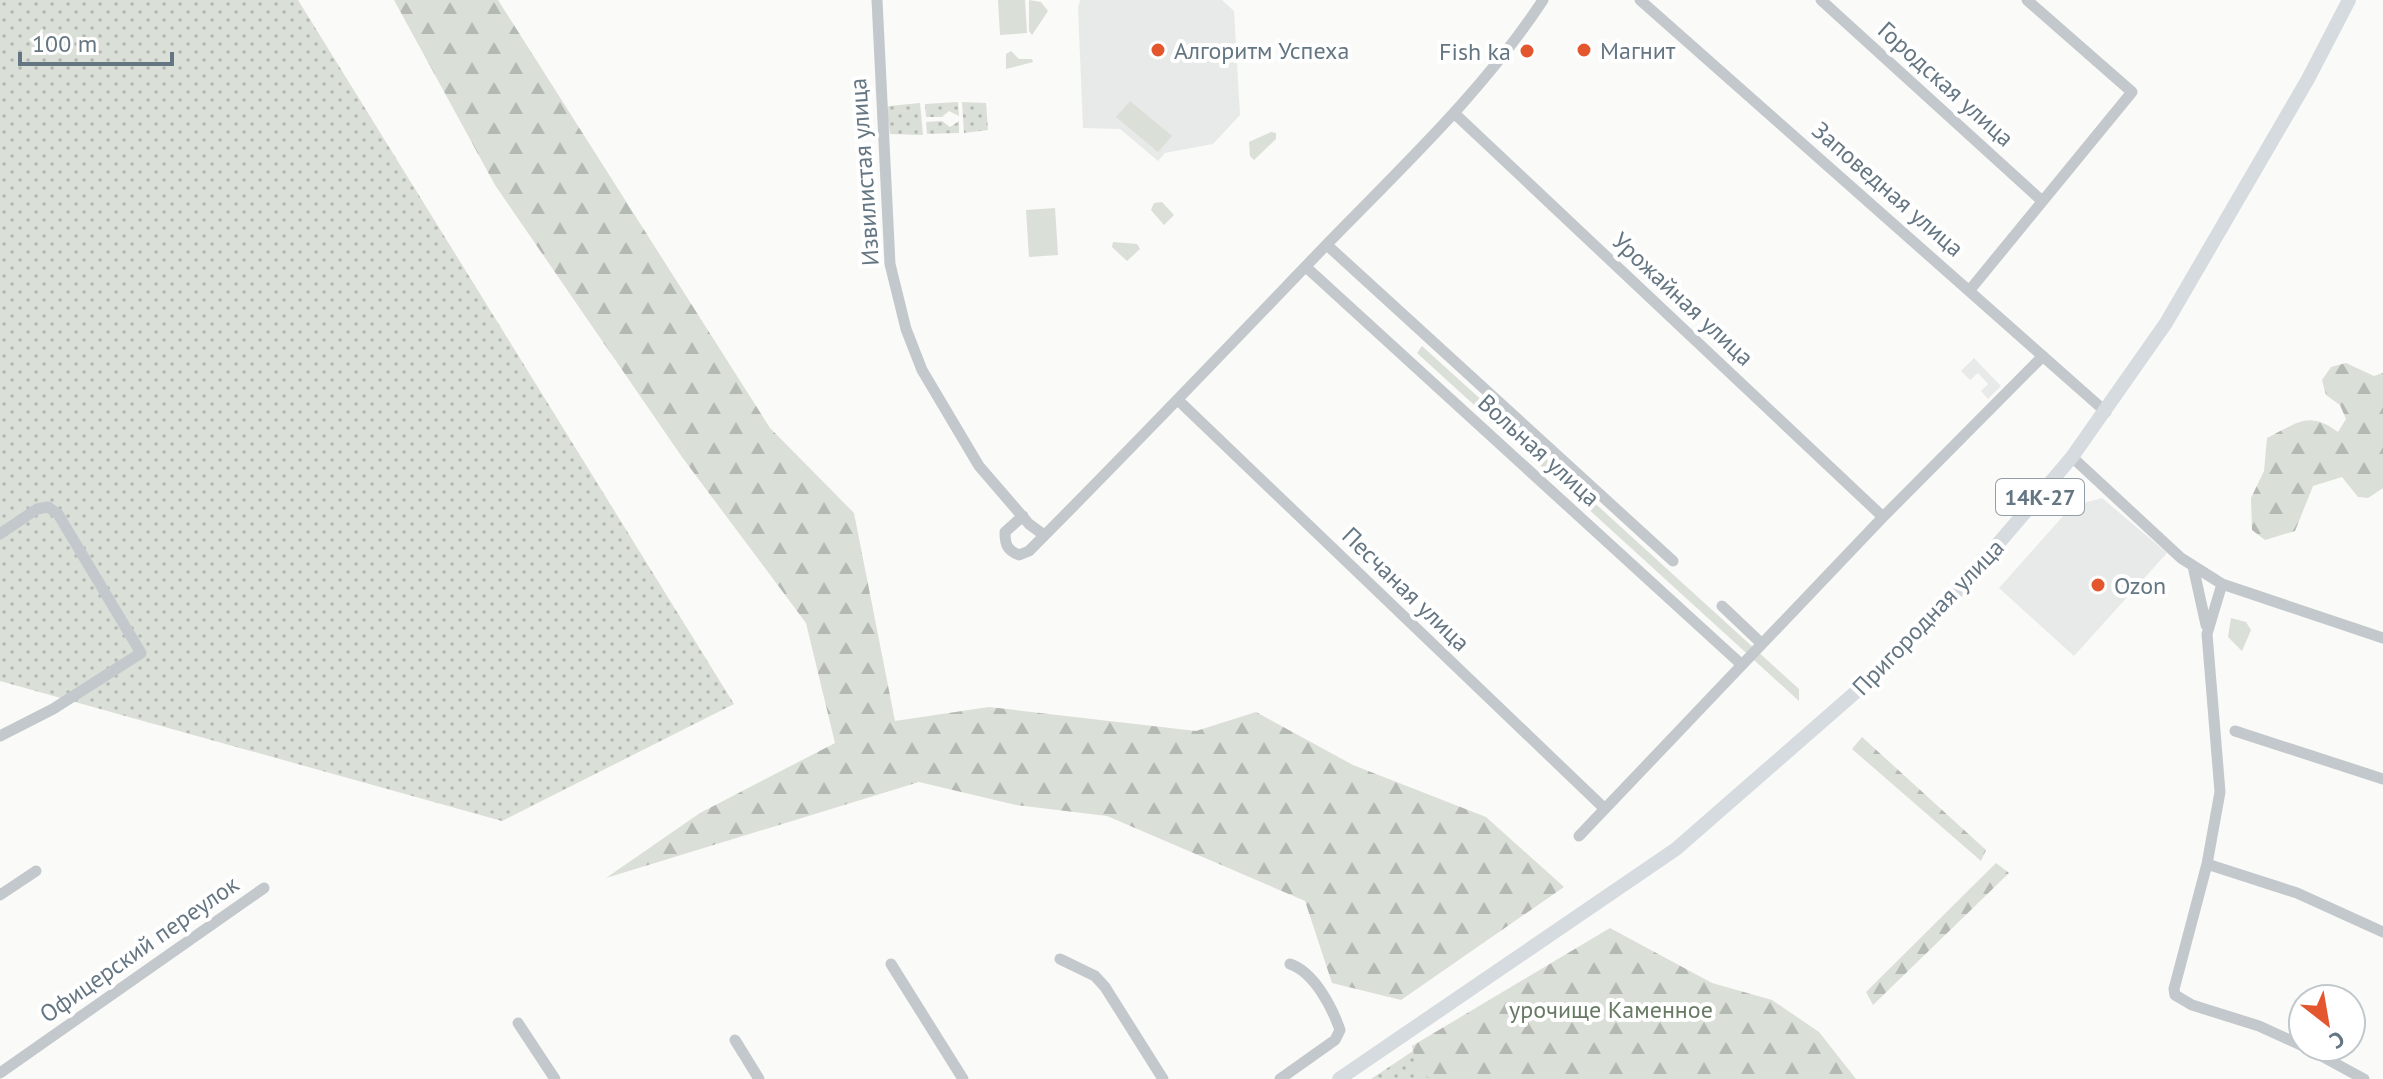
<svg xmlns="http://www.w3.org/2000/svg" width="2383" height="1079" font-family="'PT Sans',sans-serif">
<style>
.built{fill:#e8e9e9}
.grass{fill:url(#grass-dots)}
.forest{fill:url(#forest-firs)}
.park{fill:#dadfd7}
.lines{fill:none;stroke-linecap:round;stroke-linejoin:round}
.minor{stroke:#c3c8cc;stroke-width:11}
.major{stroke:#d6dbdf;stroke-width:14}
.poi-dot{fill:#e4572e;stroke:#fff;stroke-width:3}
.labels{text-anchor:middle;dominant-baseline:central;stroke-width:8;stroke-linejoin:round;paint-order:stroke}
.shield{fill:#fff;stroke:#939fa8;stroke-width:2}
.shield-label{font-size:22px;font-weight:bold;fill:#657683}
.poi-label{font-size:24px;fill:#657683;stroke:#fff;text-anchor:start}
.street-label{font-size:24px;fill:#657683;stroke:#fff}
.park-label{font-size:24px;fill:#687a64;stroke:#fff}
</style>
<defs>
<pattern id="grass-dots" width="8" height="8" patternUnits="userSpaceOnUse" patternTransform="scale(2)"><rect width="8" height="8" fill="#dadfd7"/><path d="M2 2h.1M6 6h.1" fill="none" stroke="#b4b9b4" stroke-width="1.8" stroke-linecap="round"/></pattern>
<pattern id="forest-firs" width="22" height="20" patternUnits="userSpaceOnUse" patternTransform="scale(2)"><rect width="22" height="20" fill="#dadfd7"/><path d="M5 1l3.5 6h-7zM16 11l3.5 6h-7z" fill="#b4b9b4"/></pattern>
</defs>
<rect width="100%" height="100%" fill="#fafaf8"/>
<path class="built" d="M1080 0H1222L1234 11 1240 115 1213 144 1165 153 1158 161 1120 129 1083 128 1078 8Z
M1974 358 2001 386 1988 399 1981 391 1988 384 1978 373 1970 380 1961 371Z
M2102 498 2167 553 2074 656 1999 588 2072 506Z"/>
<path class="grass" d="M0 0H298L734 704 502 821 0 681Z
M958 102 959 116 949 111 942 117H926L925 104Z
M962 102 986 103 988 130 964 133Z
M920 103 923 135 890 134 886 109 889 106Z
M942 121 950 127 959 121V133L927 134 926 122Z
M1413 1051 1440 1079H1371Z"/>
<path class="forest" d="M394 0H498L770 428 854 513 895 721 989 707 1196 731 1256 712 1353 765 1486 817 1564 887 1401 1000 1332 983 1305 901 1107 816 1016 805 919 782 606 878 700 813 835 743 806 623 682 457 495 185Z
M1422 346 1799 689V701L1417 353Z
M2346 363 2374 376 2383 373V488L2368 498 2358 497 2342 477 2313 486 2295 531 2265 540 2252 530 2251 498 2264 471 2267 438C2298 423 2308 410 2338 432L2346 419 2340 405 2326 395 2322 380 2331 367Z
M1862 737 1986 850 1981 861 1852 749Z
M1996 863 2009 873 1873 1005 1866 992Z
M1610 928 1712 983 1772 1000 1819 1032 1856 1079H1432L1418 1072 1412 1046Z"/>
<path class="park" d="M998 0H1025L1027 33 1000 35Z
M1029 0 1041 2 1048 11 1032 35 1029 31Z
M1011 51 1019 59H1032L1033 62 1006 69V54Z
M1130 101 1172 136 1158 152 1116 117Z
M1271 132 1276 133V139L1254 160 1250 156 1249 142Z
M1162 202 1174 215 1164 225 1151 210 1154 203Z
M1055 208 1058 255 1029 257 1026 210Z
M1113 242 1137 244 1140 249 1127 261 1112 247Z
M2231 618 2246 622 2251 630 2242 651 2228 637Z"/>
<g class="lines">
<path class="minor" d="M877 0 890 264 906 329 922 370 979 466 1029 524 1044 535
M1640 0 2106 412
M1821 0 2041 200
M1454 113 1883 517
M1327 245 1673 561
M1306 267 1742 665
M1969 291 2132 92 2027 0
M1178 400 1605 809
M2072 457 2181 558 2222 584 2383 638
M1023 516 1005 532C1005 545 1007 550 1019 555L1029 551C1131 449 1230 345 1330 241 1405 164 1484 90 1543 0
M0 534 37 509 48 507 58 514 141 653 53 709 0 736
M2193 566 2206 625
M2222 584 2207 634 2220 792 2207 864 2297 893 2383 932
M1722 606 1762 644
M2235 731 2383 779
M1579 836 1883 517 2043 356
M2207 864 2174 989 2175 995 2192 1005 2259 1026 2303 1046
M0 895 36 871
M1060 959 1095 976 1105 987 1163 1079
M891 964 963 1079
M518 1023 555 1079
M735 1040 759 1079
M2305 1047 2364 1079
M0 1073 264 888
M1280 1079 1335 1040 1340 1030C1332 1007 1314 972 1290 964"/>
<path class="major" d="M1339 1079 1676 849 1881 670 1963 585 2072 457 2166 323 2308 79 2349 0"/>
</g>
<g class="poi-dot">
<circle cx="1158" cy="50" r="8"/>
<circle cx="1584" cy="50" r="8"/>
<circle cx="1527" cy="51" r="8"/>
<circle cx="2098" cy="585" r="8"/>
</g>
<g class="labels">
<rect class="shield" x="1996" y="479" width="88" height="36" rx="6"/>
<g class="shield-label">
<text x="2040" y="497">14К-27</text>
</g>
<g class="poi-label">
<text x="1174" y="50">Алгоритм Успеха</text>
<text x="1600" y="50">Магнит</text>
<text x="1511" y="51" text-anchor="end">Fish ka</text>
<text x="2114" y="585">Ozon</text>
</g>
<g class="street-label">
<text transform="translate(1946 84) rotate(42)">Городская улица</text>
<text transform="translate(864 172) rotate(-94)">Извилистая улица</text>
<text transform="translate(1888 189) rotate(41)">Заповедная улица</text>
<text transform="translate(1683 299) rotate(43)">Урожайная улица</text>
<text transform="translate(1539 450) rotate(42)">Вольная улица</text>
<text transform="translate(1406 589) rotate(44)">Песчаная улица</text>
<text transform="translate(1928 617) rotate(-46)">Пригородная улица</text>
<text transform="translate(139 949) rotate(-35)">Офицерский переулок</text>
</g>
<g class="park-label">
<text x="1611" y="1009">урочище Каменное</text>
</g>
</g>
<g transform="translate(2327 1023) rotate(149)"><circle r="38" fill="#ffffff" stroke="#c1c8cd" stroke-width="2"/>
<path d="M0-6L14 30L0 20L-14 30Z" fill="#e4572e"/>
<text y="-12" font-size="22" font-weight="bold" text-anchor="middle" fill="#657683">С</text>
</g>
<path d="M20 52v12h152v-12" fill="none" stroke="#657683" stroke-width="4"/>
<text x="32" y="52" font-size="24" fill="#657683" stroke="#ffffff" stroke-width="6" paint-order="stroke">100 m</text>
</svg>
